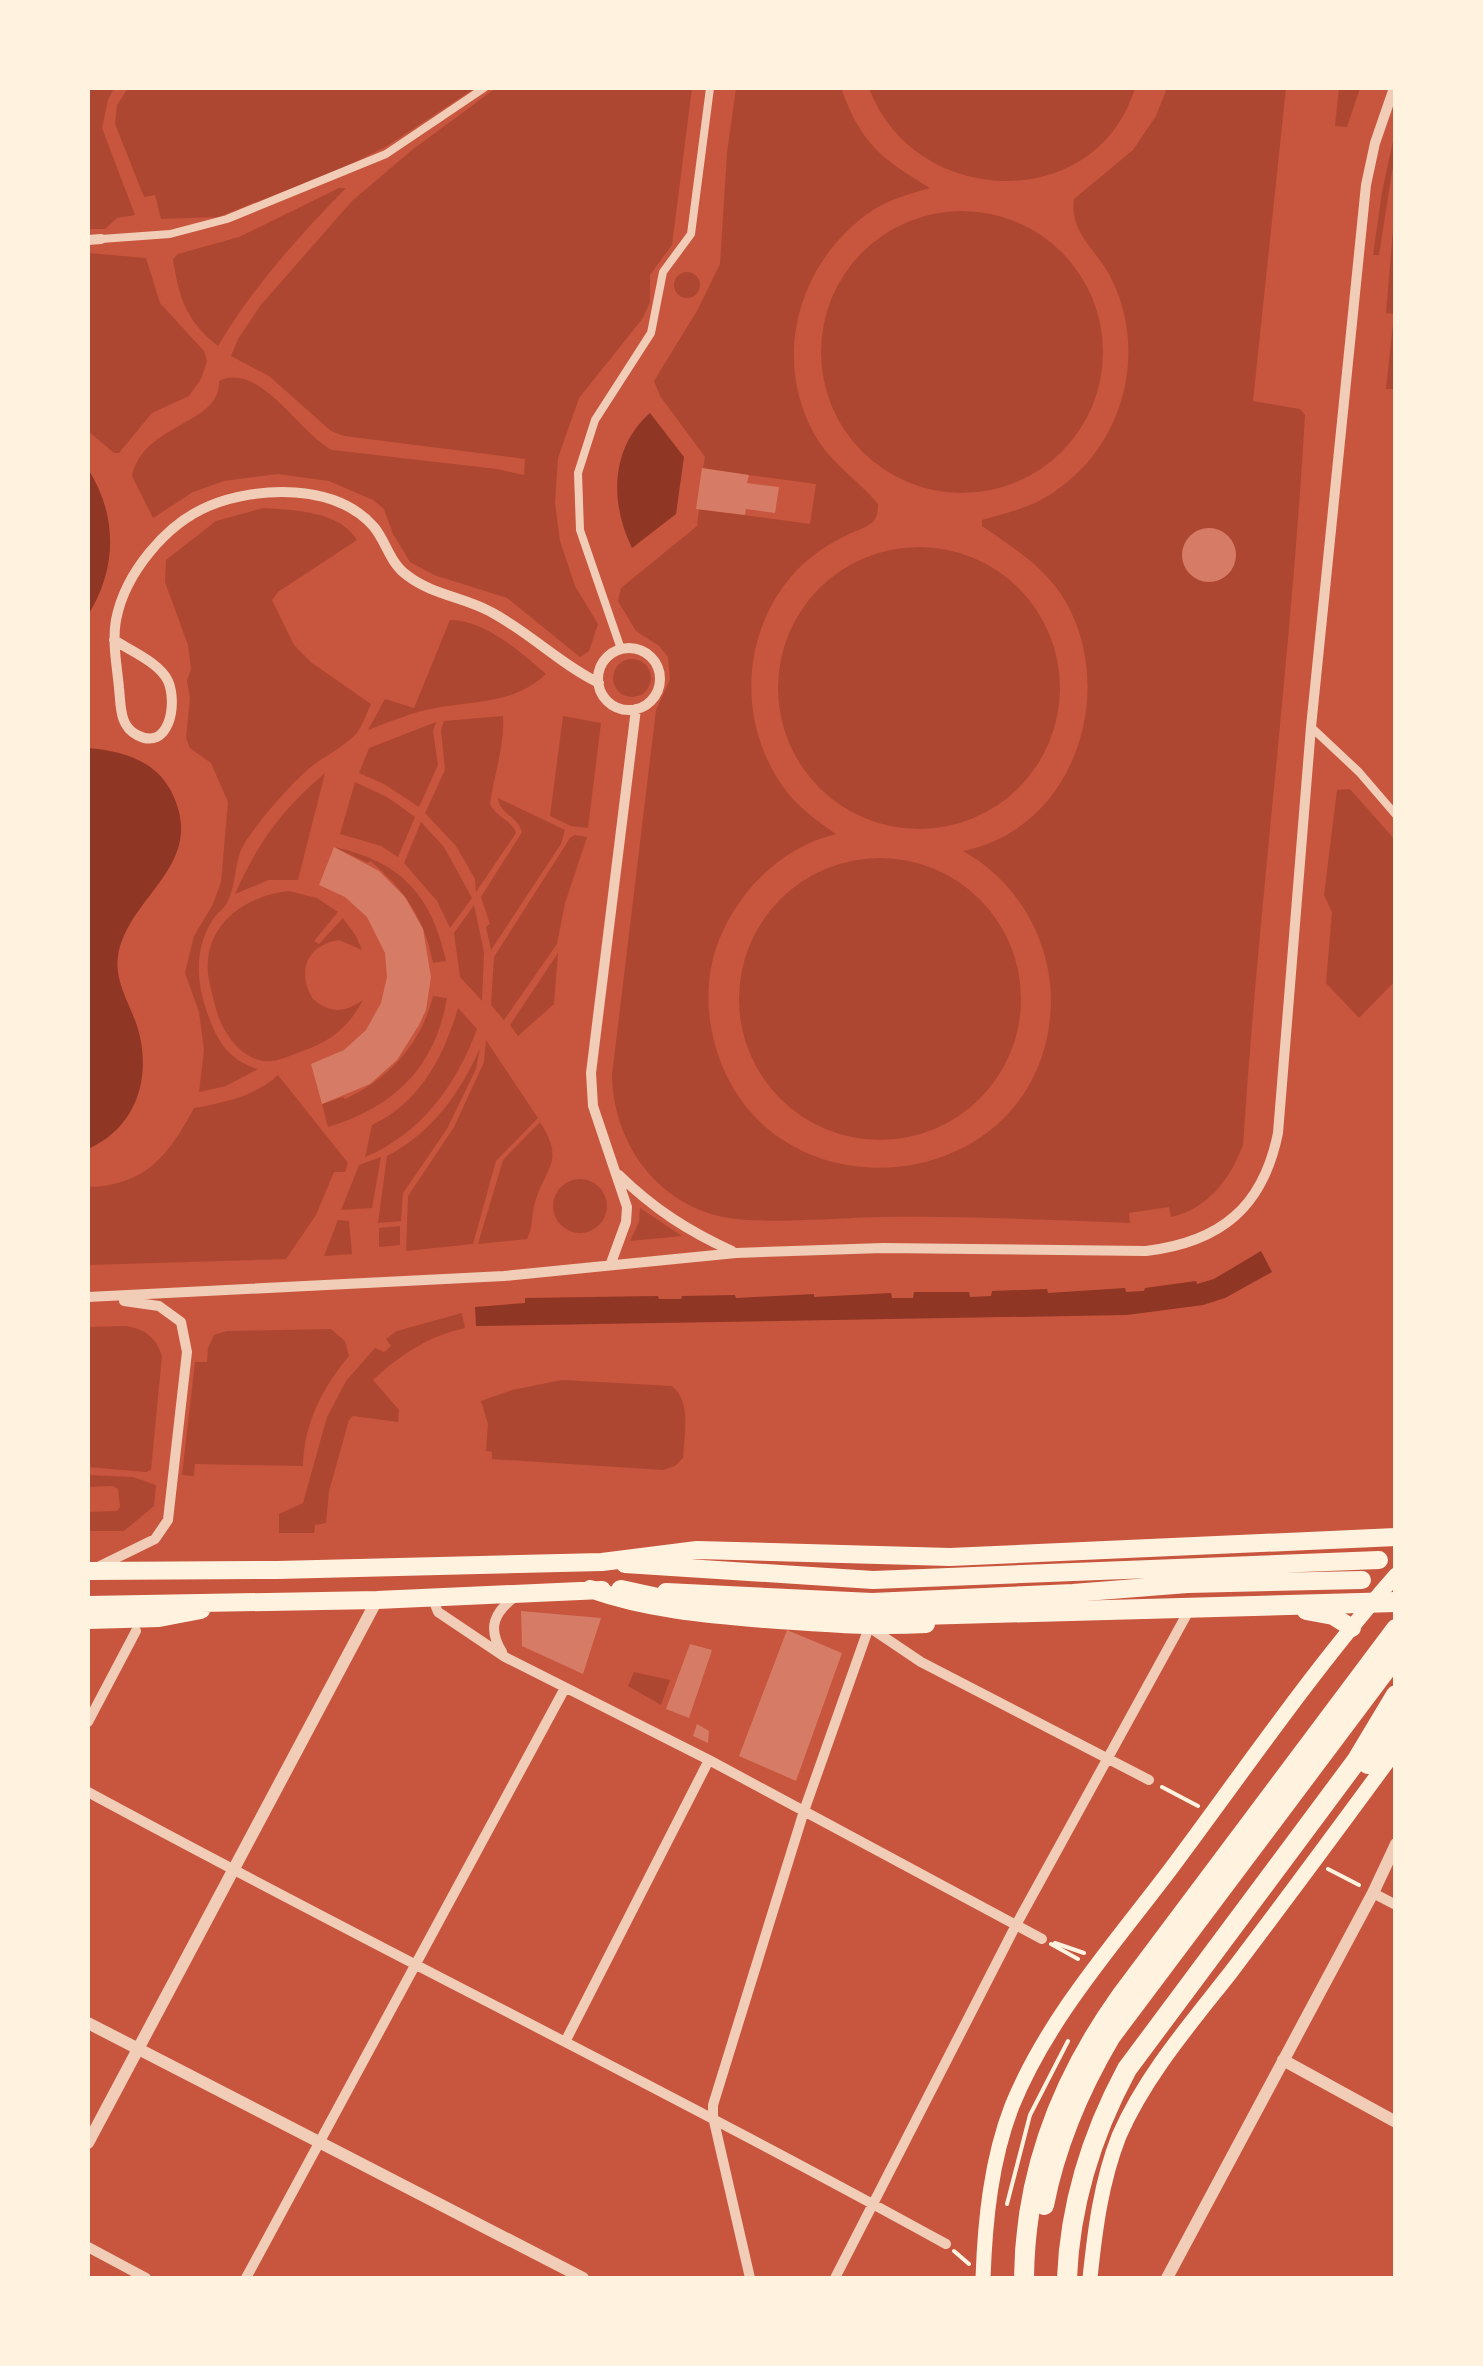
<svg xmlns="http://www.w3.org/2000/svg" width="1483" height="2366" font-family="Arial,sans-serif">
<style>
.green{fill:#ae4732}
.water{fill:#8f3625}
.building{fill:#d67c66}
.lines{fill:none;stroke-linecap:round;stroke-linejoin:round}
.path{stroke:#fff3e0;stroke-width:4}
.pedestrian{stroke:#f1ccb7;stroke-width:8}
.minor{stroke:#f1ccb7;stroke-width:10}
.tertiary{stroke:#f1ccb7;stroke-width:12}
.secondary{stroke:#fff3e0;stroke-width:15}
.primary{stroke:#fff3e0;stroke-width:18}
.trunk{stroke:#fff3e0;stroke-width:18}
.motorway{stroke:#fff3e0;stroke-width:20}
</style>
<rect width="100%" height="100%" fill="#c8553d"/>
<path class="green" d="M88 88H114L108 100 102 128 135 215 117 218 105 229H88Z
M128 88H475L387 146 343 168 218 217 161 219 155 195 144 197 115 124 117 105Z
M496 88H692L672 245 650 275V302L643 318 579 398 558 458 555 503 560 541 575 586 598 624 589 651 580 657 507 598 434 575 410 562 393 534 384 509 373 500 329 481 278 474 224 481 193 492 153 518 132 476C144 422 221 425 219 381 260 361 299 433 332 450L497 469 524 475 525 459 344 436 331 431 269 376 231 356 238 339 260 306 352 201 412 150Z
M736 88H841C861 143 880 158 930 188 910 194 890 199 873 210 797 261 769 363 819 442 835 466 860 482 878 504 878 512 877 520 870 524 864 529 855 531 849 534 830 543 813 554 798 569 741 628 736 722 784 788 798 807 817 821 836 834 786 846 746 883 724 929 708 960 705 998 712 1032 753 1230 1048 1204 1051 1001 1051 939 1016 880 963 851 1073 829 1117 696 1067 604 1048 569 1014 548 982 526V520C1007 513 1033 507 1054 492 1123 446 1148 354 1112 280 1098 250 1069 234 1074 199L1133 150 1156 116 1167 88H1286L1253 401 1300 409 1305 415C1291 659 1259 901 1243 1145 1230 1179 1208 1209 1171 1217L1169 1207 1129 1213 1130 1223C1049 1220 967 1216 886 1217 841 1217 751 1227 711 1214 650 1195 613 1137 612 1075L656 710 670 680 668 657 659 646 636 631 618 601 621 588 697 526 699 509 810 524 816 484 703 469 705 457 660 396 654 381 698 309 720 264 727 153Z
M869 88H1135C1096 216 913 208 869 88Z
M1339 88H1360L1347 127 1335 126Z
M1395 132V153L1379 255H1373L1382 192Z
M339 188H346C298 237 253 287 218 346 186 321 179 298 173 259L178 254 239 237Z
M1395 205 1396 405H1394V389H1386L1394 314 1386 313Z
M821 352a141 141 0 1 1 282 0a141 141 0 1 1-282 0Z
M88 253 146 258 160 303 204 351 207 361 201 379 189 396 152 413 119 453H114L88 431Z
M674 285a13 13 0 1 1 26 0a13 13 0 1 1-26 0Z
M263 508C294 510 340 511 357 540L278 592 272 600 294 645 312 663 371 704C366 714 362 729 353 737 338 751 318 759 303 774 283 793 264 815 248 838 233 857 238 882 227 903 223 910 216 914 212 921 195 948 196 980 206 1009 216 1039 227 1060 258 1069L226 1086 199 1092 204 1050 199 1012 185 973 194 936 213 904 221 882 228 802 211 763 190 748 186 738 190 698 187 681 191 669 188 645 165 582 166 560 216 521Z
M778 688a141 141 0 1 1 282 0a141 141 0 1 1-282 0Z
M450 620C485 620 521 652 546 674 514 704 477 700 436 708 413 712 391 721 368 730L385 699 414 708Z
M613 678a19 19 0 1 1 38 0a19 19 0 1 1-38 0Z
M503 716C505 746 494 774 490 804 496 817 513 821 516 833L476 892 475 879 456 846 425 813 445 770 441 730 444 721Z
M563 716 601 723 588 828 571 826 550 816Z
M436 722 433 731 438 765 419 807 384 784 359 773 369 748Z
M325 773 298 880H269L235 894C259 841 281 811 325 773Z
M355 782 387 797 415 817 398 857 381 846 340 834Z
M1350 789 1396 841 1395 981 1359 1018 1326 983 1332 912 1324 895 1337 790Z
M498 798 565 830 561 844 491 950 486 927 490 924 481 897 522 832C518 816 500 815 498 798Z
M421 822 444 847 472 898 450 928 437 901 404 863Z
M575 835 587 837 565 903 557 944 504 1020 491 1005 494 957 570 838Z
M334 847C400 861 432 895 446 961L433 963C425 920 405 889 370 861L368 863Z
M739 999a141 141 0 1 1 282 0a141 141 0 1 1-282 0Z
M289 891 317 898 338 912 314 941 319 944 343 918 356 936 362 950 339 940C307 945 296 972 313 999 331 1014 344 1013 363 1000 348 1028 330 1042 300 1052 289 1056 275 1063 263 1061 237 1056 220 1028 215 1005 212 991 206 975 208 960 212 918 251 895 289 891Z
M474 905 484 952 482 1001 460 977 454 933Z
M558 953 554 1004 518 1036 510 1025Z
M433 996 447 998C435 1068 394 1107 328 1127L322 1104 343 1097 345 1099C389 1079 421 1044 433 996Z
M458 1008 477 1029C457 1084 421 1134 365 1157L372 1125C420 1103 444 1056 458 1008Z
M486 1040 538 1118 496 1161 473 1244 406 1251 408 1196 454 1127 484 1062Z
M480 1048 476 1069 447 1129 403 1193 401 1221 378 1223 387 1156C432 1133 460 1093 480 1048Z
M278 1075 348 1163 345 1172H334L316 1215 286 1259 88 1265V1187C145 1186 169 1155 194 1108 222 1103 256 1096 278 1075Z
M540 1122C567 1164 543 1168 534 1207 531 1219 533 1228 527 1239L478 1244 503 1160Z
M381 1157 372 1208 341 1210 359 1165Z
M553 1206a27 27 0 1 1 54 0a27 27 0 1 1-54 0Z
M640 1208 682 1236 630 1241 639 1222Z
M338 1220 349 1221 352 1254 324 1256Z
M400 1226V1245L379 1247V1228Z
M462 1313 465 1328C428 1336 400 1355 373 1380L399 1410 398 1422 353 1416 349 1420 329 1491 326 1523 315 1525 314 1533H279V1514L303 1503 327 1417 346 1381 375 1348 384 1352 391 1346 386 1339 397 1331Z
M125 1326C145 1329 156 1337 162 1356L151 1470 146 1472 88 1467V1327Z
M331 1329 345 1341 349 1356C322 1388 304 1424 303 1466L195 1464 194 1476 182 1475 195 1362H207L208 1348 214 1335 227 1331Z
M562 1380 672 1386C692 1402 684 1435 683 1458L675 1466 663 1470 492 1459V1452L486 1451 488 1424 481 1401 512 1390Z
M88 1475 133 1477 156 1485 154 1506 124 1531H88V1512L117 1511 120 1507 118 1489 113 1486 88 1487Z
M634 1672 670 1680 661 1705 628 1686Z"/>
<path class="water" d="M650 413 684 457 676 514 632 548C610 504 610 448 650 413Z
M88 469C118 516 117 569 88 615Z
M88 748C121 751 154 759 171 791 209 865 128 895 118 956 114 982 131 1005 138 1029 152 1078 136 1128 88 1149Z
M1261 1251 1272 1272 1225 1298 1203 1305 1127 1315 476 1326 475 1307 525 1303V1298L658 1296 659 1299H681L682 1296 735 1295 736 1298 814 1294V1297L891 1293 892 1298H913L914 1292H969L970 1297 991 1296 992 1291 1047 1289 1048 1293 1125 1288 1126 1292 1144 1291 1145 1288 1196 1281 1197 1284 1214 1279Z"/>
<path class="building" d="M702 468 749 475 747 483 779 487 775 513 746 509 745 515 696 509Z
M1182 555a27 27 0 1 1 54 0a27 27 0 1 1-54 0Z
M334 847 379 871 405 897 423 929 431 977 426 1010 419 1025 397 1060 370 1084 322 1104 311 1064 344 1050 366 1030 381 1003 387 977 385 953 367 917 345 897 319 885Z
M521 1611 601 1618 583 1674 522 1646Z
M787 1630 842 1653 796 1781 739 1756Z
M690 1644 712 1650 689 1718 666 1709Z
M697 1724 709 1731 708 1743 693 1736Z"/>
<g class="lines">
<path class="path" d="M1162 1787 1198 1806
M1328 1869 1359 1885
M1055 1943 1084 1953
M1051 1944 1078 1959
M1007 2204 1030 2115 1068 2041
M954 2251 969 2264"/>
<path class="pedestrian" d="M101 239 170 234 227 219 386 154 484 88
M621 649 580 530 578 473 595 420 651 333 663 272 691 234 710 88
M1311 727 1359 772 1396 815"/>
<path class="minor" d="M88 240 101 239
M114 640C131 651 160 663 168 681 178 704 169 752 137 735 119 726 121 705 119 688 117 666 112 642 116 620 125 573 166 524 209 506 257 486 336 483 374 527 387 543 390 564 408 576 433 595 464 597 491 612 529 632 560 664 599 683
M598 679a31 31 0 1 1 62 0a31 31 0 1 1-62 0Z
M619 1175C654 1209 688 1231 732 1251
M611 1263 626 1222 627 1207 593 1106 591 1073 636 709
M88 1297 504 1276 736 1253 883 1248 1146 1251C1221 1242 1263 1207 1278 1133L1311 727 1366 185 1375 143 1394 88
M100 1566 155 1539 168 1520 187 1352 181 1322 159 1306 124 1301
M432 1597 438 1612 505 1657 709 1760 1042 1939
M869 1627 921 1662 1149 1780
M502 1652C487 1628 494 1612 516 1596
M88 1722 136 1631
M88 1792C372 1946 663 2088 946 2244
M1373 1893 1396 1905
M565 2042 709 1760
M88 2247 146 2278
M246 2278 565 1688
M750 2278 713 2117V2105L804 1811 869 1627
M835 2278 1016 1925 1187 1614"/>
<path class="tertiary" d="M88 2023 583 2278
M1283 2060 1396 2122
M88 2143 377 1600
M1167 2278 1373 1893 1396 1844"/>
<path class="secondary" d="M983 2278C985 2221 991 2160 1012 2106 1048 2017 1116 1942 1173 1866 1246 1768 1315 1667 1396 1575
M1090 2278C1095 2230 1101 2182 1119 2136 1145 2076 1191 2023 1231 1972 1287 1898 1341 1825 1396 1750"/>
<path class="primary" d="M625 1564 873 1580 1379 1560
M666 1592 872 1602 1073 1593 1187 1584 1362 1580"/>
<path class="trunk" d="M88 1571 277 1570 602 1562 697 1550 950 1557 1396 1537
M590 1589C647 1609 704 1614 764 1619 818 1623 871 1627 926 1624
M88 1605 377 1600 602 1590
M1306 1611 1333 1616 1352 1628
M88 1620 159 1618 201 1610"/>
<path class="motorway" d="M621 1590 676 1602 884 1616 1396 1602
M1368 1764 1396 1727
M1044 2205C1056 2144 1079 2090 1111 2036L1396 1656
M1024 2278C1025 2174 1061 2080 1121 1996L1396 1629
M1067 2278C1070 2204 1092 2134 1127 2069L1357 1760 1396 1695"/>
</g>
<rect width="1483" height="2366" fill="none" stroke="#fff3e0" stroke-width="180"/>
</svg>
